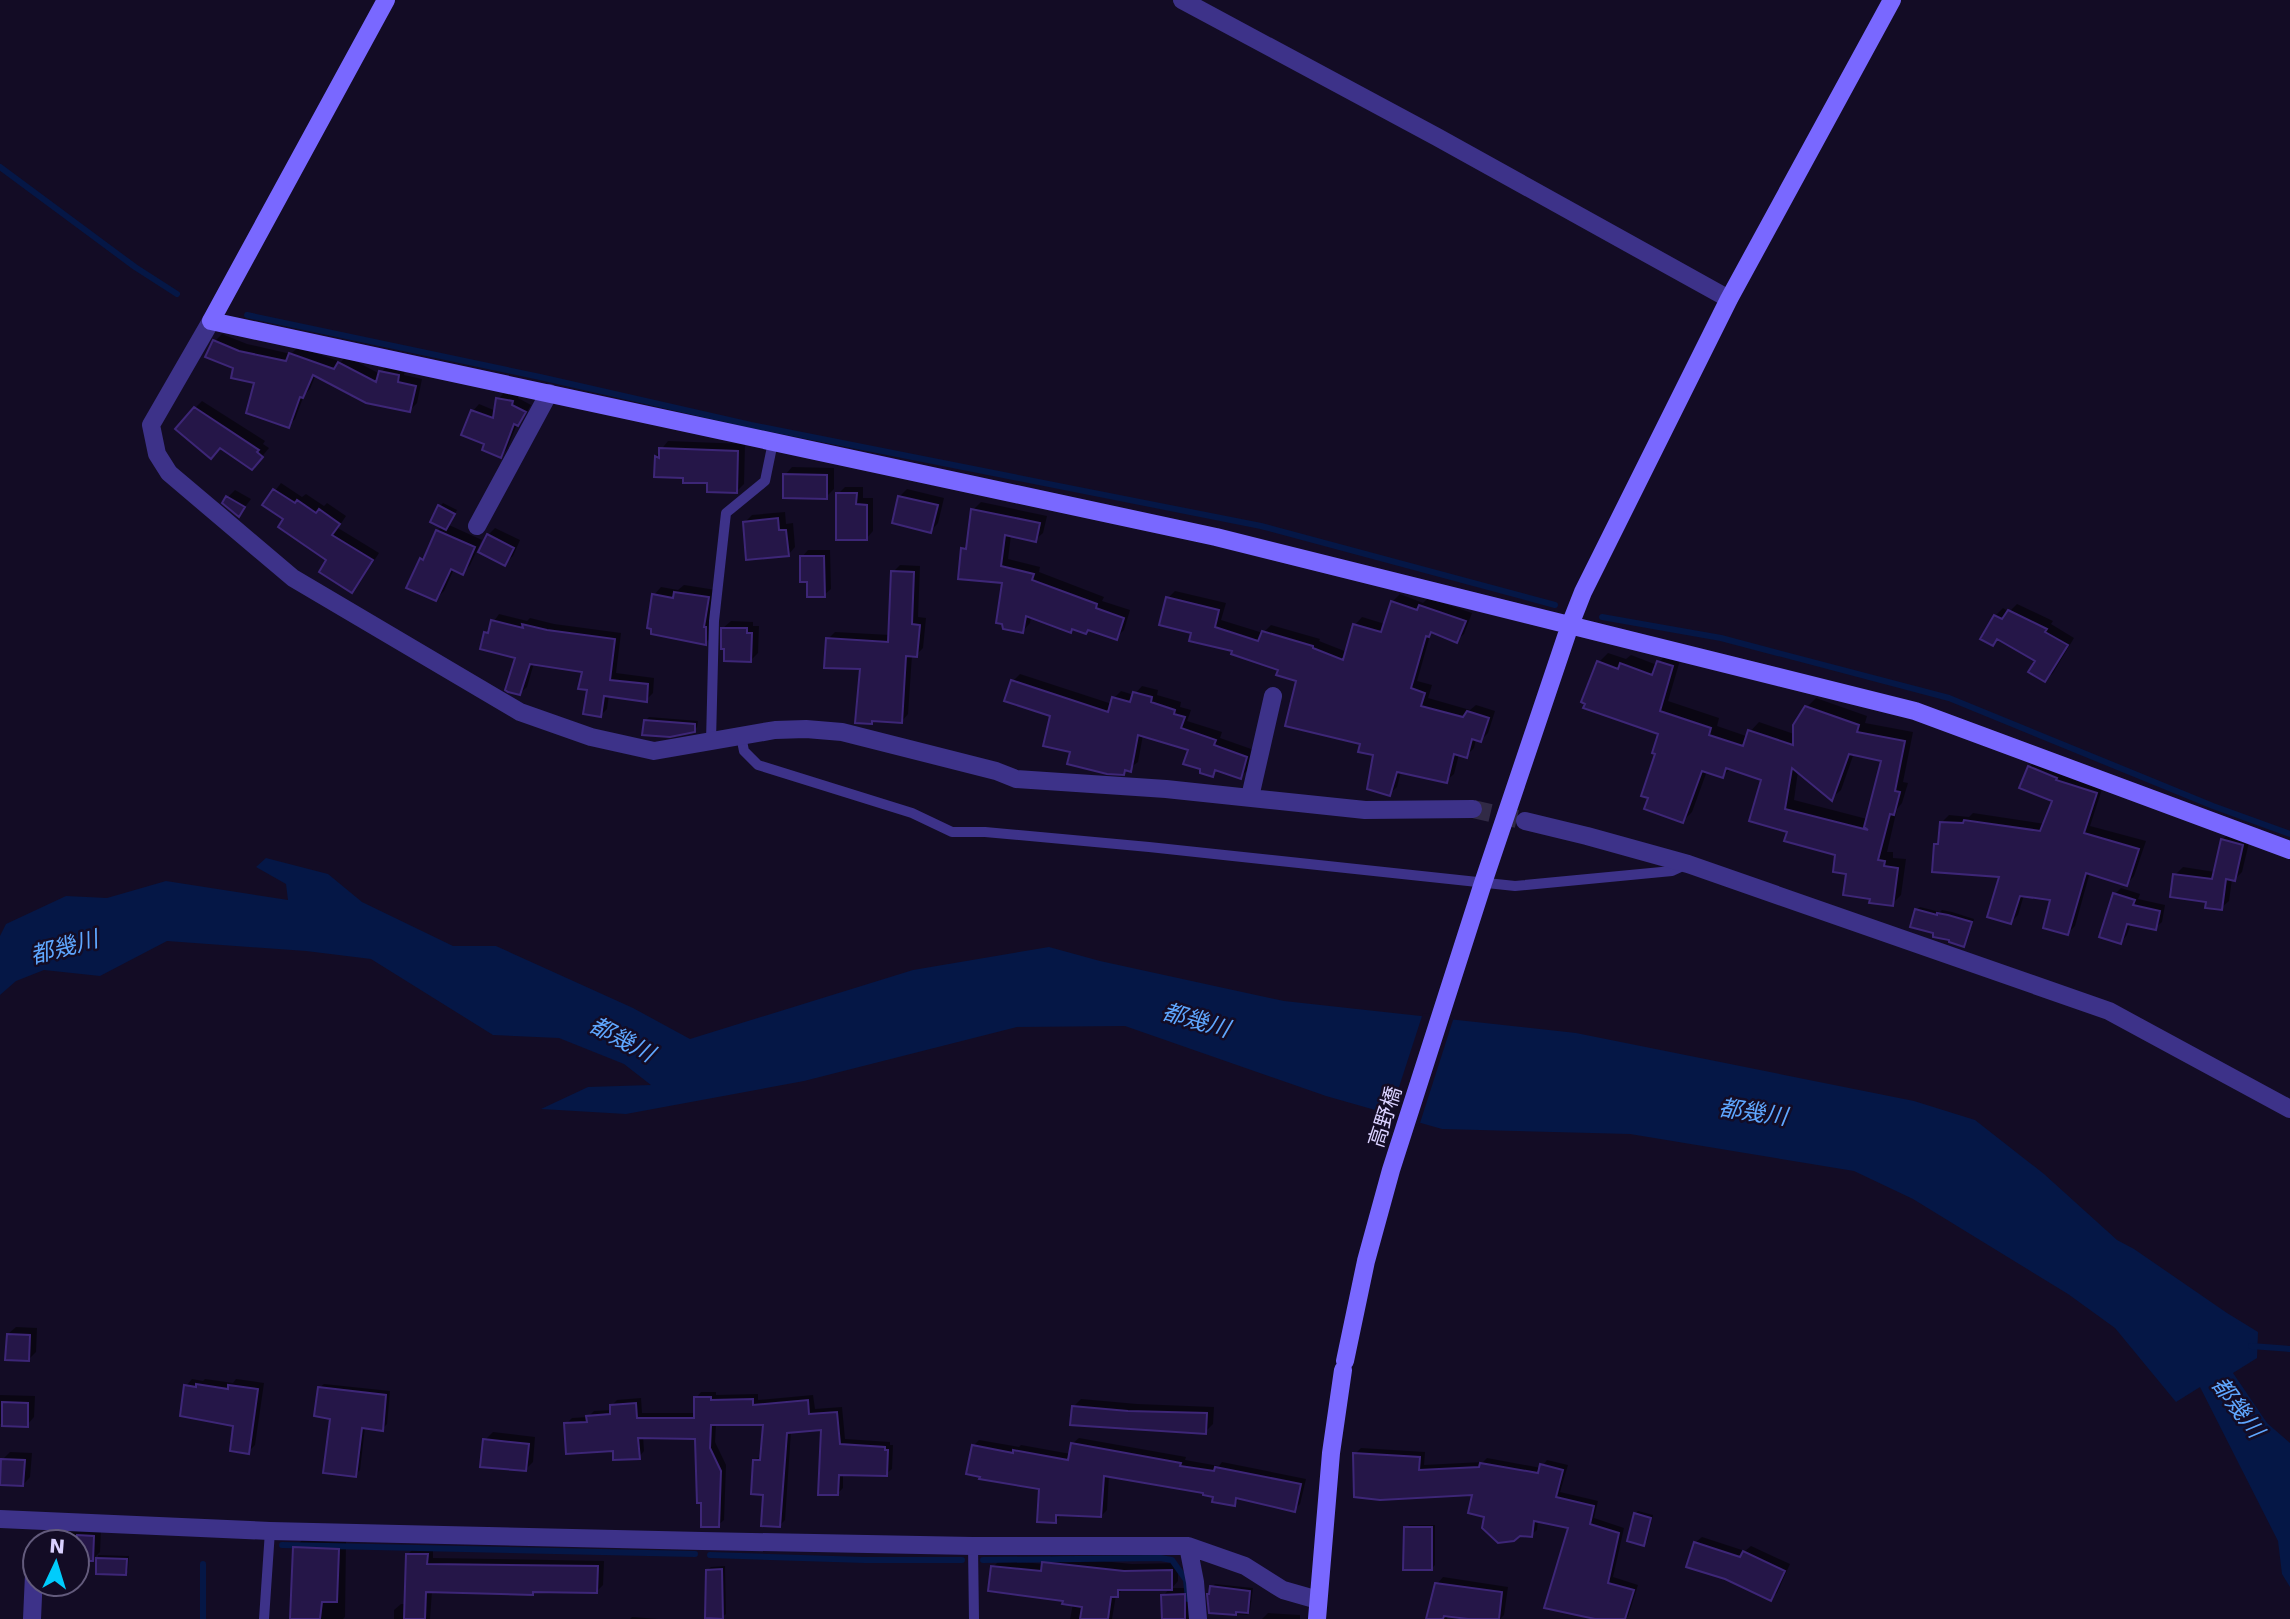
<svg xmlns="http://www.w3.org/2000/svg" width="2290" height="1619" font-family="'DejaVu Sans','Noto Sans JP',sans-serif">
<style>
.water{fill:#051746}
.pier{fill:#130c25}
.shadow{fill:#0007;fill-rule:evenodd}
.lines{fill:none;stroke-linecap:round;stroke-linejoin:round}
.stream{stroke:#051746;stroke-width:6}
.building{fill:#251648;stroke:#3d2677;stroke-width:2;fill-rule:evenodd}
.street-tunnel{stroke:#312a46;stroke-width:18;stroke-dasharray:18 9;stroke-linecap:butt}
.lane{stroke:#3d3289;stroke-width:10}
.street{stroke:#3d3289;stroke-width:18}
.secondary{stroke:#7968ff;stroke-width:18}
.labels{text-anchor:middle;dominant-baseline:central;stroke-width:5;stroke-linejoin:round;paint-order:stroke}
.street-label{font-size:21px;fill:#dad1ff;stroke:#130c25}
.water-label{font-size:23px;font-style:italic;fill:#5fa7ff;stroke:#130c25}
</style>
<rect width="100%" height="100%" fill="#130c25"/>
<path class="water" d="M266 858 328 874 362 902 453 946H496L633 1008 690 1039 913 970 1049 947 1100 961 1284 1001 1576 1033 1914 1101 1975 1120 2044 1174 2117 1240 2134 1249 2227 1313 2258 1332 2257 1358 2233 1373 2267 1423 2290 1443V1587L2282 1574 2278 1541 2200 1387 2176 1402 2115 1328 2068 1294 1913 1199 1854 1171 1630 1134 1442 1129 1326 1096 1125 1026 1017 1027 804 1081 626 1114 541 1109 588 1087 651 1085 624 1064 559 1038 493 1035 371 959 306 951 167 941 100 976 44 970 16 981 0 995V936L6 924 66 896 107 898 166 881 288 900 286 884 256 867Z"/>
<path class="pier" d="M1423 1013 1454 1017 1419 1126 1389 1118Z"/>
<path class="shadow" d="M222 334 247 344 291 354 298 347 341 362 346 356 380 374 387 365 405 369 404 375 422 379 417 403 410 410 316 374 310 389 304 395 295 419 288 426 256 382 235 367 215 341Z
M505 392 519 395 518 398 531 405 524 417 517 424 507 449 501 456 487 443 473 411 479 404 496 411 498 399Z
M202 401 265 441 263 444 269 448 259 460 221 447 195 408Z
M668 441 745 444 744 484 736 492 685 476H656V456Z
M792 467 834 468V489L826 497 785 475Z
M281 483 302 497 306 494 324 506 327 503 346 516 338 528 379 553 359 584 352 591 329 560 286 519 265 504Z
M845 487H863V498H873V531L866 539 838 494Z
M907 489 944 498 938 523 931 531 900 496Z
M235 490 251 499 239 515 228 497Z
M981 502 1047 516 1043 533 1035 540 1011 535 1008 559 1040 567 1039 572 1104 597 1102 601 1130 610 1124 630 1116 638 1089 629 1086 632 1031 616 1030 623 1023 631 1004 582 963 549 969 543 973 510Z
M443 503 457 510 449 525 482 540 470 565 463 573 454 569 444 591 436 599 421 559 428 553 438 531 442 526 440 506Z
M785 512 786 524 793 523 795 547 788 555 745 522 752 515Z
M495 528 520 540 513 556 505 563 488 535Z
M808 550H830L831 589 824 595 809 580 802 557Z
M900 565 920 566 918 617 926 618 923 648 916 655H912L908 714 902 721 874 720 871 722 862 668 828 639 835 632 890 635 893 572Z
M684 585 716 590 713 636 705 643 654 595 661 587 678 590Z
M1175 591 1226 603 1221 620 1263 633 1271 625 1320 639 1319 641 1347 652 1355 625 1362 617 1385 624 1392 602 1400 594 1423 603 1428 598 1472 613 1464 634 1456 641 1433 631 1431 632 1417 681 1432 685 1428 698 1470 710 1476 705 1495 711 1488 733 1481 740 1476 739 1474 748 1466 756 1459 754 1454 774 1446 781 1401 771 1397 787 1389 794 1375 754 1298 679 1280 669 1193 632 1168 598Z
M2017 604 2053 621 2051 624 2074 638 2053 673 2045 680 2037 661 1999 638 1993 644 1995 616 2003 608 2009 612Z
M499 614 527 621 530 618 554 624 621 633 616 673 654 678 653 693 646 700 609 695 607 709 600 716 584 670 534 663 527 687 520 693 517 656 486 633Z
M731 621 753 622V626H759L758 653 751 660 723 628Z
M1608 653 1626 659 1631 655 1657 665 1667 653 1681 657 1668 701 1719 718 1717 726 1746 736 1759 722 1794 734 1807 707 1816 698 1867 716 1865 723 1913 732 1903 782 1908 783 1902 803 1897 809 1887 852H1893V858L1906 859 1901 895 1892 904 1872 897 1847 872 1837 854 1789 831 1763 778 1731 768 1723 776 1707 771 1692 812 1683 821 1657 753 1660 733 1599 662ZM1854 753 1884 759 1867 819 1794 800 1798 771 1832 798 1841 790Z
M1020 674 1112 704 1114 698 1121 691 1134 695 1142 686 1158 690 1157 695 1181 702 1180 707 1191 710 1187 721 1222 732 1220 738 1254 750 1248 770 1240 777 1218 769 1212 775 1190 749 1143 735 1138 762 1123 773 1072 751 1053 715 1013 681Z
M649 717 698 721 697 727 694 731 646 720Z
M2036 760 2103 786 2090 826 2146 841 2134 876 2127 884 2090 872 2075 926 2068 933 2053 898 2024 895 2018 915 2011 922 2001 876 1936 844 1941 840 1942 822 1949 815 1969 817 1973 813 2045 824 2055 800 2029 767Z
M2230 833 2250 838 2242 872 2235 879H2232L2229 901 2221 908 2208 901 2175 875 2183 867 2215 872 2222 840Z
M2121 888 2140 894 2138 899 2165 905 2162 922 2155 928 2131 923 2127 935 2121 942 2115 894Z
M1920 907 1940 912 1942 910 1952 912 1974 919 1967 942 1963 945 1935 932 1916 910Z
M16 1327 37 1328 36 1352 28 1360 8 1334Z
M192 1379 203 1381 205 1379 233 1383 236 1379 264 1383 255 1445 248 1452 235 1424 186 1386Z
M324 1384 390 1391 387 1424 382 1429 365 1427 360 1470 355 1475 319 1388Z
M701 1392H716V1395L758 1394V1400L813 1395 815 1409 842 1407 845 1439 890 1442V1445H893L892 1469 886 1474H843V1488L837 1494 823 1428 791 1431 785 1520 780 1525 764 1493 754 1460 763 1455 765 1424H716L715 1442 726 1465 724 1520 718 1525 697 1437 643 1436 644 1451 639 1457 614 1449 566 1424 572 1418 588 1417 594 1411 612 1410V1405L617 1400 641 1398 642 1413H696V1398Z
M0 1395 35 1396 34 1417 27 1425 0 1424Z
M1081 1399 1137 1404 1214 1407 1213 1424 1205 1432 1073 1407Z
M493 1432 535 1437 533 1462 525 1470 485 1440Z
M1079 1438 1186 1457 1185 1460 1219 1466 1222 1462 1306 1479 1300 1504 1294 1510 1241 1497 1234 1504 1205 1492 1109 1475 1107 1510 1101 1516 1061 1515 1055 1521 1041 1488 973 1446 979 1440 1019 1447 1021 1445 1071 1454 1072 1444Z
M1361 1448 1425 1452 1424 1465 1483 1462 1487 1458 1541 1468 1547 1460 1568 1465 1560 1492 1598 1501 1594 1518 1624 1528 1613 1577 1638 1585 1628 1617 1603 1619 1570 1526 1538 1520 1537 1530 1531 1535 1486 1516 1474 1493 1355 1454Z
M10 1452 32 1453 30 1477 23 1485 0 1484V1465H2L3 1459Z
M1638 1511 1653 1515 1647 1541 1644 1544 1635 1514Z
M1409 1525H1435V1565L1432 1568 1406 1528Z
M68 1527 101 1529 100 1552 92 1560 77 1559V1542H61V1535Z
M1702 1537 1745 1551 1751 1546 1790 1564 1777 1593 1771 1599 1695 1543Z
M302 1540 346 1542 345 1617 343 1619H290L295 1548Z
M414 1548H433V1558L604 1561 603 1585 597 1591H432L430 1619H394V1610L401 1604H406L408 1554Z
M98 1555 129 1556 128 1570 125 1574 97 1572Z
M1051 1556 1132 1564 1178 1563V1581L1172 1588H1191L1192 1619H1164L1163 1596 1170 1588H1125L1116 1595 1112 1619H1070L1073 1604 993 1567 1000 1560 1044 1564Z
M725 1566 726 1614 722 1617 707 1570 711 1567Z
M1443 1577 1508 1587 1504 1615 1500 1619H1480L1448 1614 1447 1619H1428L1437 1584Z
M1215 1584 1253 1588 1250 1611 1247 1615 1211 1612 1212 1587Z
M1268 1613 1300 1615V1619H1262Z
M632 1617 658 1619H630Z"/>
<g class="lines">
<path class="stream" d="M0 167 135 267 177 294
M247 315 540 377 751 425 1261 526 1555 605
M1602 617 1721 638 1949 698 2213 806 2290 834
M2251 1346 2290 1349
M282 1545 695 1554
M710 1555 865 1560H962
M983 1560 1160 1558 1172 1560 1186 1580 1188 1599
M203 1619V1564"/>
</g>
<path class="building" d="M213 340 239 351 286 361 289 353 334 369 338 362 376 382 379 371 399 375 398 382 416 386 410 412 366 403 313 375 303 398 300 397 289 428 246 413 254 383 231 378 233 368 205 357Z
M496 398 513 401 512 405 526 412 518 426 514 424 501 458 482 450 484 444 461 435 471 410 493 418Z
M194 407 259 450 257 452 263 457 252 470 220 448 211 459 175 429Z
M659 448 738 451 737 493 707 492V483H683V478L654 477 655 456 659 458Z
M783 474 827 475V499L783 498Z
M273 489 295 503 297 500 316 513 319 509 340 524 332 535 373 560 352 593 319 572 326 560 278 527 283 519 262 505Z
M836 493H857L856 504 867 505V540H836Z
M226 496 245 507 239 517 222 503Z
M898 496 938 505 931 533 892 523Z
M438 505 455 514 446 530 430 522Z
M971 509 1040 523 1036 542 1005 535 1001 566 1034 574 1032 580 1097 604 1096 608 1124 618 1117 640 1088 630 1086 634 1072 629 1071 633 1026 616 1023 633 1003 629 1002 624 996 623 1002 583 958 579 961 548 966 549Z
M778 518 779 530H786L789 556 746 560 743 522Z
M436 530 475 547 463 575 451 569 436 601 406 588 420 558 423 560Z
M487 534 514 548 505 566 478 552Z
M800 556H824L825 597H807V582H800Z
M891 571 914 572 912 624 920 625 917 657 906 656 902 723 872 721V724L855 723 860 669 824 668 826 638 888 642Z
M674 592 709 597 704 627H706V645L651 634V629L647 628 652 594 673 598Z
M1166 597 1219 610 1215 627 1258 641 1262 631 1313 646V648L1343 660 1353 624 1381 632 1391 601 1417 610 1419 605 1466 621 1457 643 1431 632 1429 637 1426 636 1411 688 1425 693 1421 706 1463 717 1467 711 1489 718 1481 742 1472 739 1467 758 1454 754 1447 783 1397 772 1390 796 1367 789 1373 755 1358 752 1360 744 1285 726 1296 681 1276 675 1278 670 1231 654 1232 651 1189 641 1191 633 1159 625Z
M2008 610 2047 629 2045 632 2068 645 2045 682 2028 672 2035 661 1997 639 1993 646 1980 639 1994 615 2002 619Z
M491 620 523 628 522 624 547 630 615 639 610 680 648 684 647 702 604 696 601 717 583 714 587 690 578 689 582 672 530 664 520 695 508 692 505 690 515 658 480 649 484 632 488 633Z
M721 628H747V633H752L751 662 724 661V649H721Z
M1597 661 1618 669 1620 663 1652 675 1657 661 1673 666 1660 711 1711 728 1709 735 1743 746 1748 730 1793 745V725L1805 706 1859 725 1857 732 1905 741 1895 791 1900 792 1894 815 1890 814 1878 860 1885 861 1884 866 1898 868 1893 906 1869 903 1870 899 1843 895 1846 874 1833 872 1835 855 1784 841 1787 832 1749 821 1761 780 1726 768 1723 778 1702 771 1683 823 1644 809 1648 798 1641 796 1655 754 1652 753 1658 734 1583 708 1585 704 1581 702ZM1849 754 1881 761 1864 827 1868 830 1785 809 1792 768 1832 801Z
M1011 680 1108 712 1112 697 1130 702 1133 692 1152 697 1151 702 1175 710 1174 714 1185 717 1181 728 1216 740 1214 745 1247 757 1241 779 1215 770 1213 777 1200 773V769L1183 764 1188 750 1138 735 1131 772 1125 770 1124 775 1107 774 1067 764 1070 752 1043 746 1050 716 1004 701Z
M644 720 695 724V732L670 737 642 735Z
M2028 766 2057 778 2056 780 2097 793 2084 833 2139 849 2127 886 2086 873 2068 935 2043 928 2050 900 2020 896 2011 924 1987 917 1999 877 1932 872 1934 844H1938L1940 822 1963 823 1964 820 2040 831 2052 801 2019 788Z
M2221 839 2243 845 2235 881 2226 879 2222 910 2205 908 2206 902 2170 897 2173 874 2212 879Z
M2113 893 2135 900 2133 905 2160 911 2156 930 2127 924 2121 944 2099 937Z
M1915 909 1937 915V913L1948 915 1972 922 1964 947 1949 942V940L1933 937V933L1910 927Z
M7 1334 30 1335 29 1361 5 1360Z
M196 1384 228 1389V1385L258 1389 249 1454 230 1451 233 1426 180 1416 184 1385 196 1387Z
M318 1387 386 1395 383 1431 362 1428 356 1477 323 1473 330 1419 314 1416Z
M694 1397H711V1400L753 1399V1405L808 1400 809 1414 837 1412 840 1444 885 1447V1450H888L887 1476 839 1475 838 1495H818L821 1430 787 1433 780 1527 761 1526 763 1495 751 1494 753 1460H760L763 1425H711L710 1448 721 1471 719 1527H701V1503H697L695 1439 638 1438 640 1459 613 1460V1451L566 1454 564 1423 587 1422 586 1416 610 1414V1405L636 1403 637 1418H694Z
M2 1402 28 1403V1427L2 1426Z
M1072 1406 1128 1411 1207 1413 1206 1434 1070 1425Z
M483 1439 529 1444 526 1471 480 1467Z
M1071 1443 1181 1463 1180 1466 1214 1471 1215 1467 1301 1484 1295 1512 1236 1498 1235 1506 1212 1502 1213 1497 1203 1495V1493L1104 1476 1101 1517 1056 1515V1523L1037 1522 1039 1489 979 1479 980 1477 966 1474 972 1445 1013 1453V1450L1068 1460Z
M1353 1453 1420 1457 1419 1470 1479 1467 1480 1463 1538 1473 1540 1464 1563 1470 1556 1497 1594 1506 1590 1524 1619 1533 1608 1583 1634 1590 1625 1619H1595L1544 1608 1568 1528 1534 1521 1532 1537 1520 1536 1514 1541 1498 1543 1482 1528 1484 1517 1468 1513 1472 1495 1380 1500 1354 1497Z
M1 1459 25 1460 23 1486 0 1485Z
M1634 1513 1651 1518 1644 1546 1627 1541Z
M1404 1527H1432V1570H1403Z
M77 1535 94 1536 93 1561H77Z
M1694 1542 1740 1557 1743 1551 1785 1571 1771 1601 1725 1579 1686 1567Z
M293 1547 339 1549 337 1602H322L320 1619H290Z
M406 1554H428L427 1564 598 1566 597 1593 533 1592V1595L426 1592 425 1619H404Z
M96 1558 127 1559 126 1575 96 1574Z
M1042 1562 1124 1571 1172 1570V1590H1118V1597H1111L1108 1619H1080L1082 1607 1062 1604 1063 1601 988 1591 991 1566 1041 1571Z
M722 1569 723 1619 705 1618 706 1570Z
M1435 1583 1502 1592 1499 1619H1468L1444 1616 1443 1619H1426Z
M1210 1586 1250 1591 1248 1613 1236 1612V1615L1209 1613 1207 1594H1209Z
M1185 1594V1619H1162L1161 1595Z"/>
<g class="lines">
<path class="street-tunnel" d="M1473 809 1521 820"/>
<path class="lane" d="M741 736 744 751 758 765 912 813 952 832H985L1149 847 1515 886 1672 871 1685 865
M711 741 714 621 726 513 765 481 773 442
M973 1546 974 1619
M264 1619 270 1531"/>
<path class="street" d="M1182 0 1437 137 1729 299
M211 321 151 425 157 454 169 473 293 578 520 712 591 737 654 751 775 730 806 729 842 732 996 771 1016 779 1166 789 1365 810 1473 809
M477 526 549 393
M1250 797 1273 696
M1525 821 1587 836 1688 864 2109 1011 2290 1109
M0 1519 270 1531 702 1541 973 1546H1188L1245 1566 1283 1590 1318 1600
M1188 1546 1195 1582 1198 1619
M32 1619 35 1552"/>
<path class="secondary" d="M386 0 211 321 1216 537 1915 711 2290 850
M1345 1361 1366 1261 1391 1170 1483 883 1570 625 1583 592 1729 299 1892 0
M1317 1619 1331 1453 1343 1370"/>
</g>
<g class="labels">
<g class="street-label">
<text transform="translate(1385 1117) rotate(-72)">高野橋</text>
</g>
<g class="water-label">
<text transform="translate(64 947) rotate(-15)">都幾川</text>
<text transform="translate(1196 1020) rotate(16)">都幾川</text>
<text transform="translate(622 1039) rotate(28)">都幾川</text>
<text transform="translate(1753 1112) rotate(8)">都幾川</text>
<text transform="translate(2238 1407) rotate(53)">都幾川</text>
</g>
</g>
<g transform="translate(56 1563) rotate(4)"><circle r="33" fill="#130c25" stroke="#635b7c" stroke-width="2"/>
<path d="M0-5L12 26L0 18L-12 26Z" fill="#00ccfc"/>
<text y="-10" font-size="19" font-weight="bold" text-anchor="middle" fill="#dad1ff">N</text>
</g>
</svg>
